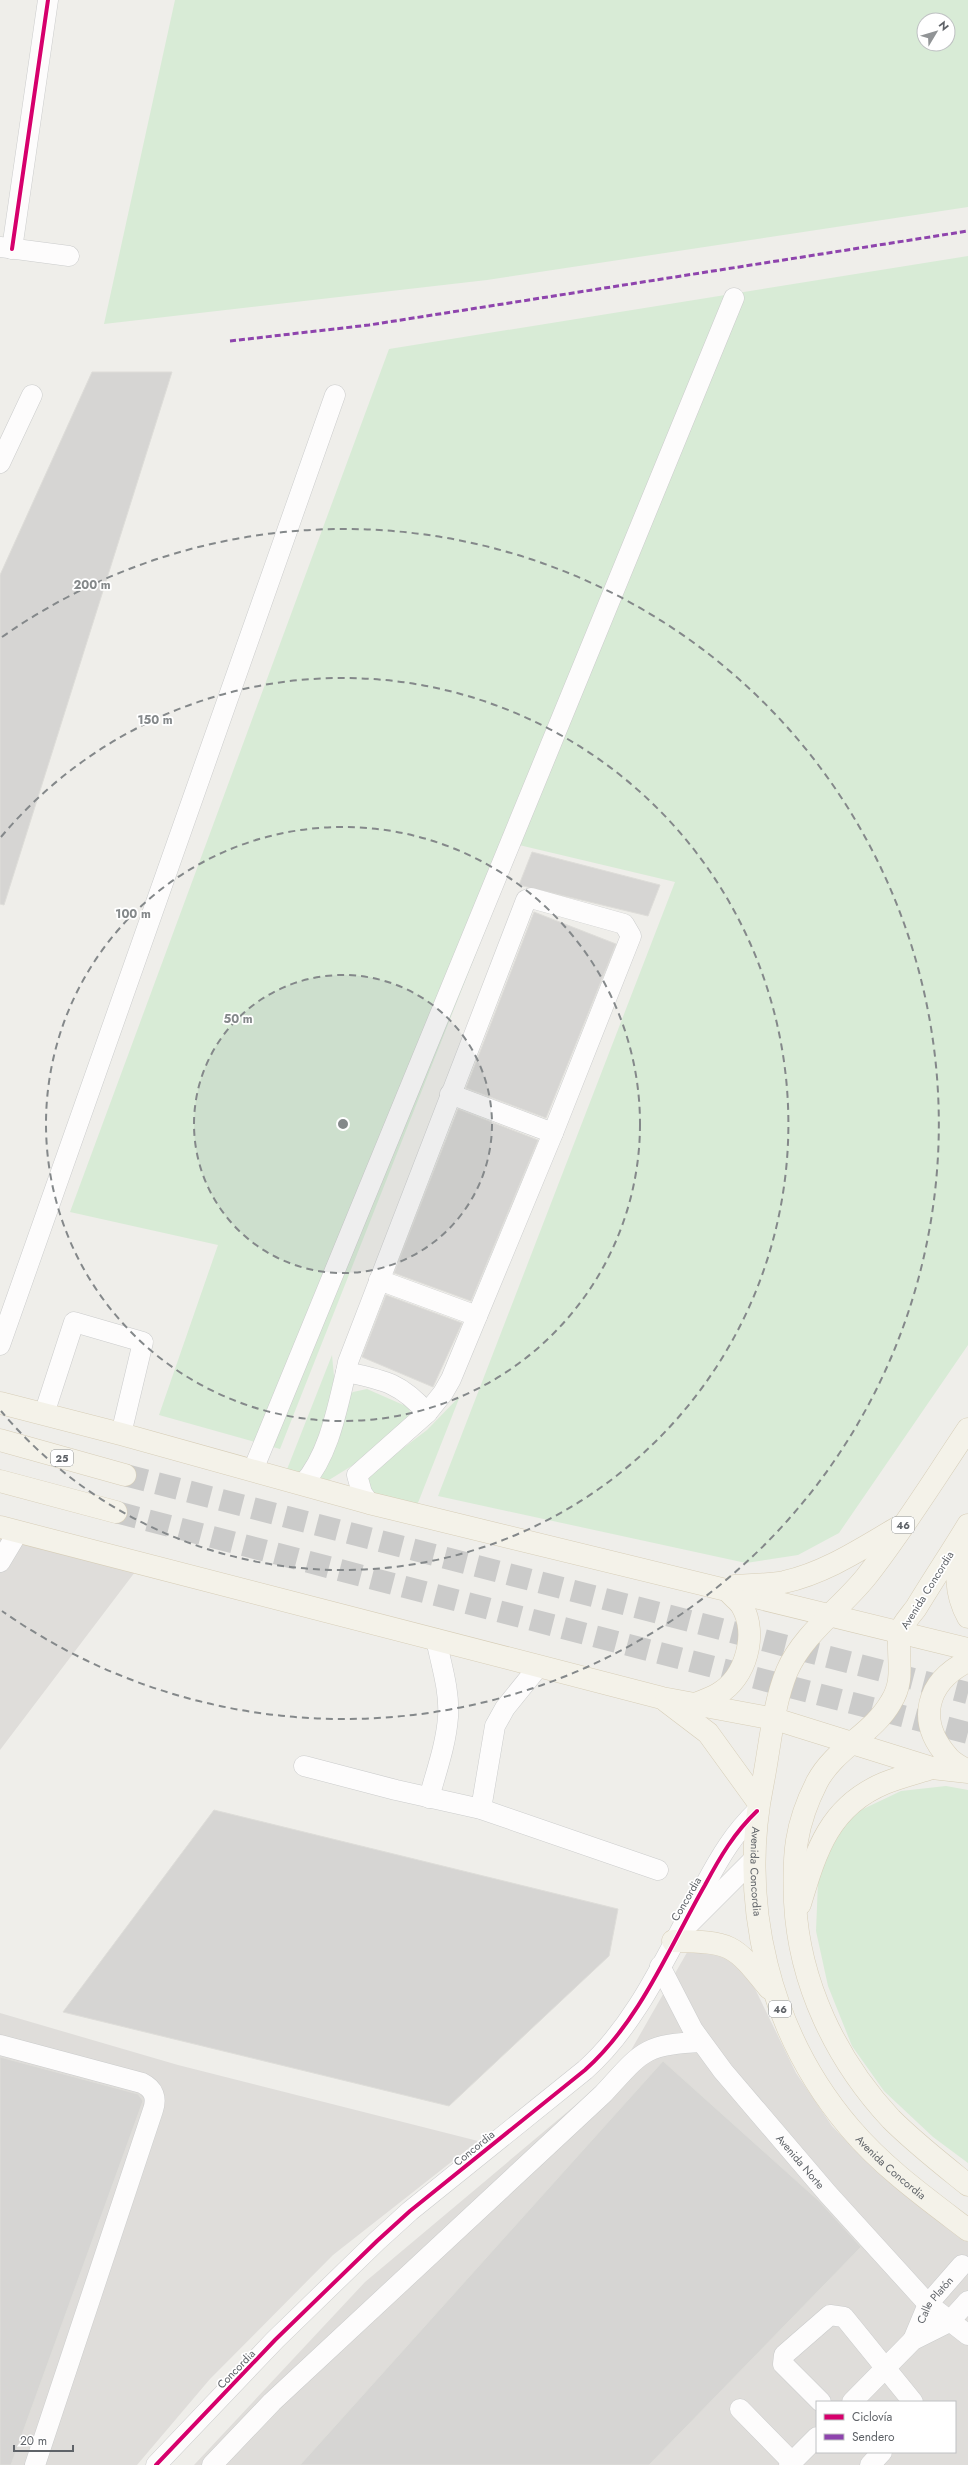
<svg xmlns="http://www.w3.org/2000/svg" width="968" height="2465" font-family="Jost,sans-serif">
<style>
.industrial{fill:#dfddda;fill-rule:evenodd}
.green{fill:#d8ebd6;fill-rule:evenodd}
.building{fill:#d6d5d3;stroke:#deddd9}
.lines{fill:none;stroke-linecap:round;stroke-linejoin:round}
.major-tunnel{stroke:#cbcbca;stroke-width:22;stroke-dasharray:22 11;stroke-linecap:butt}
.minor-casing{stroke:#cbcccc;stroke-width:21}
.major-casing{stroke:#d7ceb8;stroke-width:23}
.minor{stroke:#fdfcfc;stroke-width:20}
.major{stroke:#f4f2e9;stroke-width:22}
.quiet{stroke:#8e44ad;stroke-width:3;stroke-dasharray:6 3;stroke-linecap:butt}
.cycleway-casing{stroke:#fff;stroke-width:6}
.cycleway{stroke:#d6006c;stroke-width:4}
.ring{fill:none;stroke:#84888a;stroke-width:2;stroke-dasharray:7 5}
.labels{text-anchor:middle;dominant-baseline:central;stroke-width:3.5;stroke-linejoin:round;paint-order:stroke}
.shield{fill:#fff;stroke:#8f9295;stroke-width:1}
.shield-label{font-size:10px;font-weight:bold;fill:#5f6368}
.street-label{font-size:11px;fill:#5f6368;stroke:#fff}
.centre{fill:#84888a;stroke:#fff;stroke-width:2}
.ring-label{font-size:12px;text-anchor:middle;font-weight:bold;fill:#84888a;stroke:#fff;stroke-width:3.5;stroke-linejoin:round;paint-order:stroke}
</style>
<rect width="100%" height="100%" fill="#efeeea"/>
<path class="industrial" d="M0 1538 135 1572 0 1750Z
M693 1942 741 1960 796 2073 832 2126 859 2154 968 2242V2465H194L365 2282 622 2066ZM817 2402H955V2452H817Z
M0 2013 178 2065 478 2141 333 2255 210 2379 137 2465H0Z"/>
<path class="green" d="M175 0H968V207L487 280 104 324ZM924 20H948V44H924Z
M968 256V1345L839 1533 798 1555 746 1563 438 1496 675 882 519 845 280 1449 159 1415 218 1245 70 1212 389 349Z
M332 1355 335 1387 329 1426 302 1471 291 1479 284 1477Z
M367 1389 408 1407 412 1416 358 1462 329 1480 323 1481 320 1476 328 1465 347 1396 353 1392Z
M460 1396 414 1513C392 1507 379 1504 367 1483L369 1474 427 1430Z
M946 1786 968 1790V2163L933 2137 884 2091 852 2046 828 1986 816 1931 818 1882 831 1838 859 1811 901 1791Z"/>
<path class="building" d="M92 372H172L4 905 0 904V575Z
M532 852 660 885 648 916 519 885Z
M534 912 616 944 546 1118 466 1088Z
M458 1109 538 1140 471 1301 394 1273Z
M386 1295 462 1323 433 1387 362 1357Z
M214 1810 618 1909 609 1956 449 2106 63 2012Z
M0 2057 138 2094 143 2101 11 2465H0Z
M663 2061 819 2201 861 2247 649 2465H300Z"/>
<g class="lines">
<path class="major-tunnel" d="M125 1475 968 1693
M116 1512 968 1733"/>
<g class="minor-casing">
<g id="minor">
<path d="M0 247 69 256"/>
<path d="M12 249 48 0"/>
<path d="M0 463 32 395"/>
<path d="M450 1094 553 1133"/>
<path d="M379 1280 477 1316"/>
<path d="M0 1345 335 395"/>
<path d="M346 1372 348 1362 526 900 531 898 624 924 631 936 553 1133 451 1379 443 1393 427 1413"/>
<path d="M44 1414 74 1322 143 1342 121 1434"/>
<path d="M253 1470 734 298"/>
<path d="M303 1484C329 1455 337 1409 346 1372 384 1380 401 1383 427 1413L357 1475 362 1493 369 1503"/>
<path d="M0 1562 18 1532"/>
<path d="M304 1766 396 1790 481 1809 658 1870"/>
<path d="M429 1798C436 1772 446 1745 448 1717 450 1691 441 1664 436 1639"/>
<path d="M481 1809 495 1726 505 1708 539 1666"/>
<path d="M690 1923 754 1859"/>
<path id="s1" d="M660 1966 693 2030 723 2071 828 2194 928 2304 968 2335"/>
<path d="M0 2045 142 2083C154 2089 157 2098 153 2110L35 2465"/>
<path id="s2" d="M913 2340 928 2304 962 2265"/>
<path d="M821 2402 783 2364 784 2355 830 2315 844 2317 913 2402"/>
<path d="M852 2402 913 2340 949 2322 968 2301"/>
<path d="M740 2409 792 2462"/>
<path d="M156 2465 275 2340 377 2241 410 2211 585 2070C640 2021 669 1948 705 1885 720 1857 734 1833 757 1811"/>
<path d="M212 2465 272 2402 603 2094C641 2053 643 2044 701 2042"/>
<path d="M789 2465 817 2437"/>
<path d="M870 2465 882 2452"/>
</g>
</g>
<g class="major-casing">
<g id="major">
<path d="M0 1403 121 1434 369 1503 968 1649"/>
<path id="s3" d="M968 1429C935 1478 903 1530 866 1577 841 1608 803 1634 787 1671 773 1705 770 1746 763 1782 738 1903 769 2033 850 2128 884 2168 926 2198 968 2230"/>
<path d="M0 1440 125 1475"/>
<path d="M0 1481 116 1512"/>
<path d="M968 1525C951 1553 933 1580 916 1608 911 1615 901 1625 899 1634 898 1637 899 1642 899 1646 899 1667 903 1683 891 1702 873 1734 835 1748 817 1782 795 1825 793 1855 795 1902 799 1983 836 2060 891 2119 915 2143 942 2164 968 2185"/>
<path d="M0 1527 662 1698 775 1719 932 1768 968 1772"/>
<path d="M964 1541C954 1567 955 1594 968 1617"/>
<path d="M735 1586C751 1585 768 1585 784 1582 825 1573 861 1549 897 1528"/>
<path d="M968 1661C926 1682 916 1721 948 1757 953 1763 961 1767 968 1771"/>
<path d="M666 1701 708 1733 758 1802"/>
<path d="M695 1704C703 1701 711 1698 718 1694 746 1678 758 1634 742 1606 739 1601 733 1597 729 1592"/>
<path d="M800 1904C816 1851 829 1806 885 1783 900 1777 916 1773 932 1768"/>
<path d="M673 1941C731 1942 733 1943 769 1988"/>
</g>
</g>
<use href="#minor" class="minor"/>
<use href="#major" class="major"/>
<path class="quiet" d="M230 341 369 325 968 231"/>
<g class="cycleway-casing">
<path id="cycleway" d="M12 249 48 0
M156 2465 275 2340 377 2241 410 2211 585 2070C640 2021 669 1948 705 1885 720 1857 734 1833 757 1811"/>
</g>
<use href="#cycleway" class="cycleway"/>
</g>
<circle cx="343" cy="1124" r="149" fill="#84888a" fill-opacity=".12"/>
<g class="ring">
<circle cx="343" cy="1124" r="149"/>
<circle cx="343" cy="1124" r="297"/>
<path d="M1 837A446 446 0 1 1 1 1411"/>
<path d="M2 637A595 595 0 1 1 2 1611"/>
</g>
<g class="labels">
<g class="shield">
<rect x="51" y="1450" width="22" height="16" rx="3"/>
<rect x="892" y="1517" width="22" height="16" rx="3"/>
<rect x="769" y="2001" width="22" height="16" rx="3"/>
</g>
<g class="shield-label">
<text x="62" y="1458">25</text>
<text x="903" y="1525">46</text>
<text x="780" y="2009">46</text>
</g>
<g class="street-label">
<text transform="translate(927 1590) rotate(-58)">Avenida Concordia</text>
<text stroke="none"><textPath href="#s3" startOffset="507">Avenida Concordia</textPath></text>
<text transform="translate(686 1899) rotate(-60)">Concordia</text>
<text transform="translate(474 2148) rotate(-39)">Concordia</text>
<text stroke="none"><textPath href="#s1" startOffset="242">Avenida Norte</textPath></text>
<text stroke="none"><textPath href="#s3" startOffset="843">Avenida Concordia</textPath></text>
<text stroke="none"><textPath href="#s2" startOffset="46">Calle Platón</textPath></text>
<text transform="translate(236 2369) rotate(-46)">Concordia</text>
</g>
</g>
<circle cx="343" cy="1124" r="6" class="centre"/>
<g class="ring-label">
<text x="92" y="589">200 m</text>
<text x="155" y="724">150 m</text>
<text x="133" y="918">100 m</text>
<text x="238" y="1023">50 m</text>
</g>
<rect x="816" y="2401" width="140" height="52" fill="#ffffff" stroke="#bfc1c3"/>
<rect x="824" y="2414" width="20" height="6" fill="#d6006c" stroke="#bfc1c3"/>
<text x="852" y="2421" font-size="12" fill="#5f6368">Ciclovía</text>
<rect x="824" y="2434" width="20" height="6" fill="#8e44ad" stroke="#bfc1c3"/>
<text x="852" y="2441" font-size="12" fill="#5f6368">Sendero</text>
<g transform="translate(936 32) rotate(52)"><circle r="19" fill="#ffffff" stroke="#bfc1c3"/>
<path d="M0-3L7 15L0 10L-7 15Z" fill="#919496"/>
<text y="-6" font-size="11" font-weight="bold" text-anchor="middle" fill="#5f6368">N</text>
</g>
<path d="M14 2445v6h59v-6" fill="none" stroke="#5f6368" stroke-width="2"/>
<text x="20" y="2445" font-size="12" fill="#5f6368" stroke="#ffffff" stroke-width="3" paint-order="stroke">20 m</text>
</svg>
